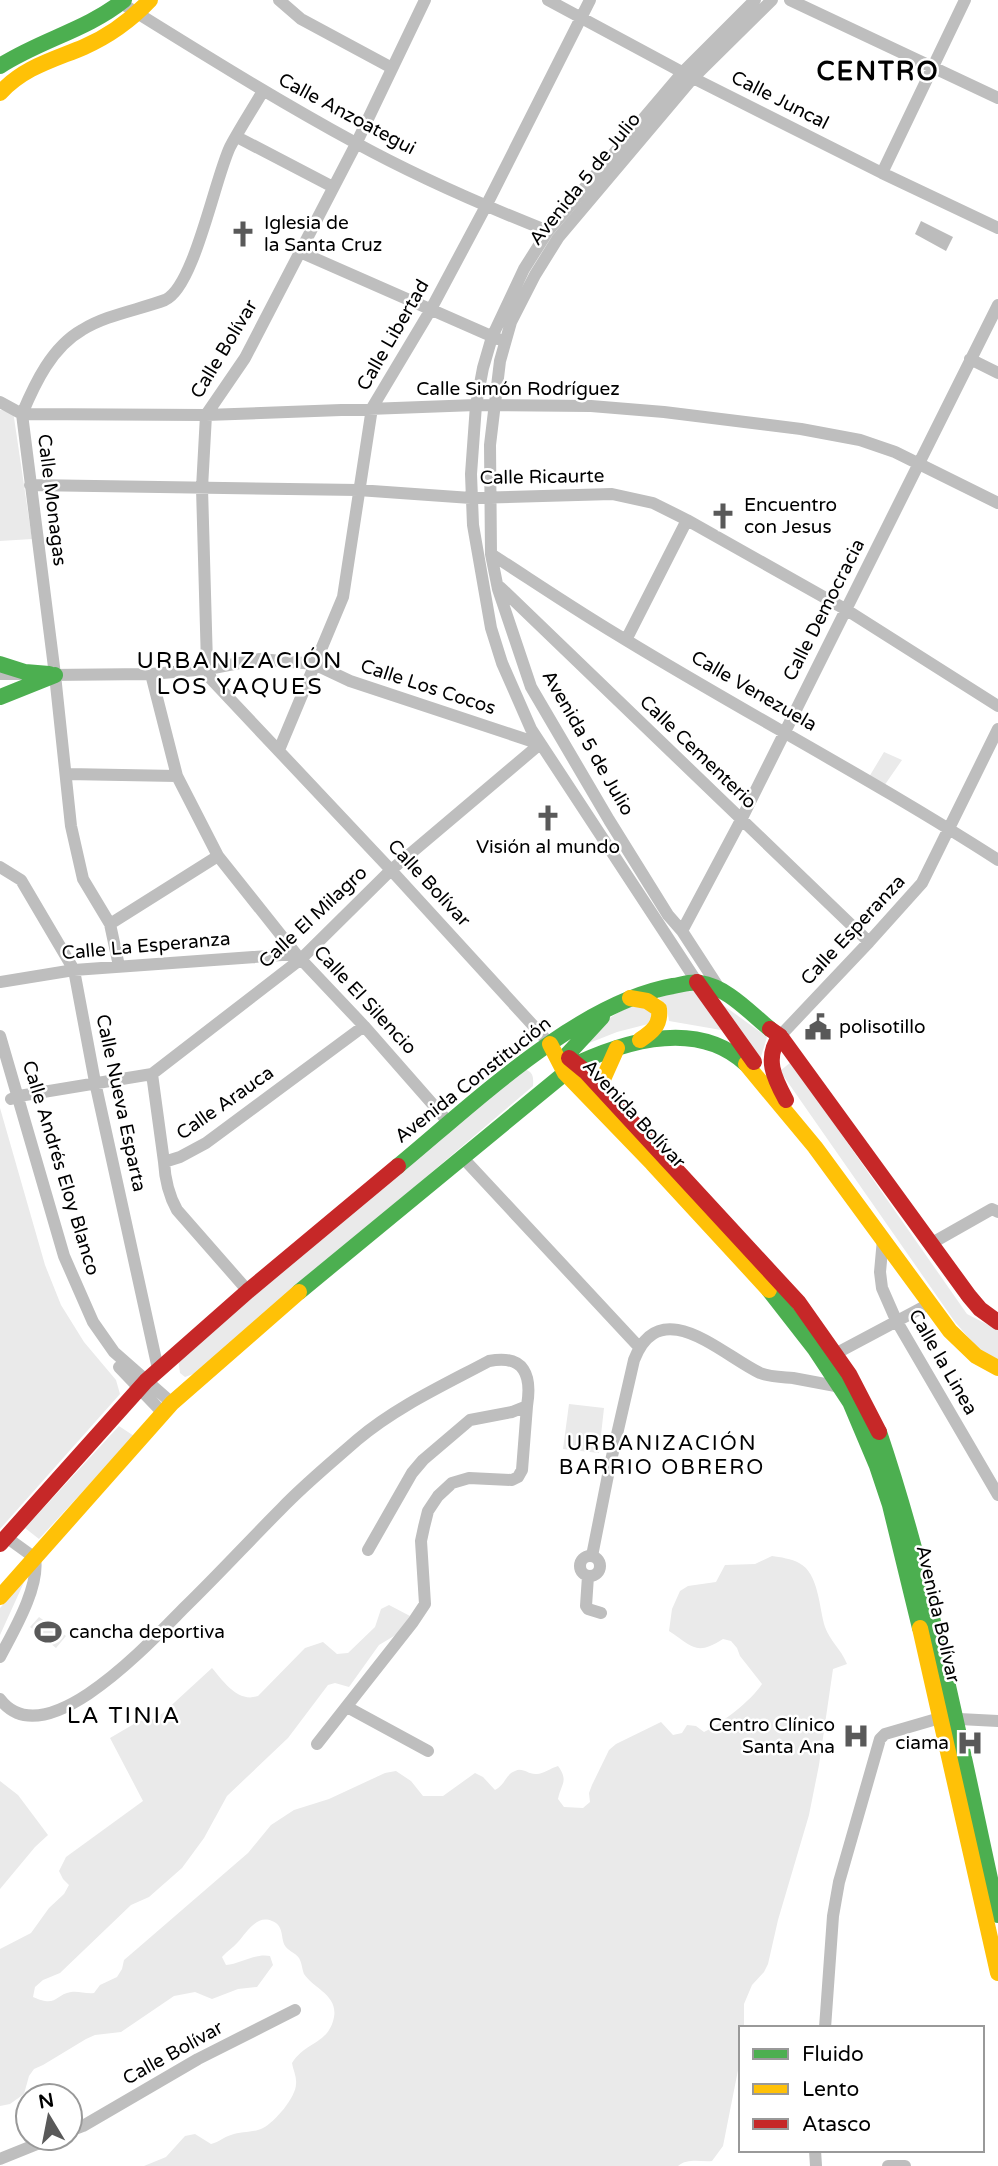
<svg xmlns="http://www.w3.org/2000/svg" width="998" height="2166" font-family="'Varela Round',sans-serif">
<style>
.green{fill:#eaeaea}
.water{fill:#bcbcbc}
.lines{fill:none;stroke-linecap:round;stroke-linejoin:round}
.street{stroke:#bebebe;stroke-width:12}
.fast{stroke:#4caf50;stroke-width:16}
.slow{stroke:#ffc107;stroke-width:16}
.jam{stroke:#c62828;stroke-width:16}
.labels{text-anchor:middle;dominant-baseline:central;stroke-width:5;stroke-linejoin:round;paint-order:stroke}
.street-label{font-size:19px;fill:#000;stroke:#fff}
.poi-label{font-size:19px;fill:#000;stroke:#fff;text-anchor:start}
.neighbourhood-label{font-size:21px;letter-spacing:2px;fill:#000;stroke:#fff}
.quarter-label{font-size:23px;letter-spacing:2px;fill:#000;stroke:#fff}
.district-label{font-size:26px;font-weight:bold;letter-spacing:2px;fill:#000;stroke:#fff}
</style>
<rect width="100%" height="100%" fill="#fff"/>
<path class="green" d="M0 410 13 411 32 539 0 541Z
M884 752 902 760 884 786 869 777Z
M687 983 724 1027 721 1030 669 1021 667 1008 656 994Z
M638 1004 653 1012 652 1023 617 1032 579 1047C595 1027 614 1012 638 1004Z
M723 1005 767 1037 760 1060Z
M791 1062 967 1314 998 1330V1362L981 1352 955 1322 780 1071Z
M521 1068C532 1071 534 1074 533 1086L196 1373 185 1377 180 1373 178 1359Z
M0 1108 45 1265 61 1305 84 1342 116 1380 120 1394 0 1529Z
M569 1404 604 1408 599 1453 563 1449Z
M119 1426 134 1436 39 1539 25 1528Z
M772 1556C780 1557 792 1559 799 1563 819 1573 819 1608 825 1627 830 1641 841 1649 847 1664L833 1669 819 1765 809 1815 778 1920 768 1964 764 1972 752 1985 744 2004V2028H741V2055L723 2146 712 2161C700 2162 688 2158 678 2166H144L166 2157 185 2136 195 2134 211 2144C220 2142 223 2137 231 2135 241 2131 254 2133 263 2128 275 2122 296 2097 296 2084 297 2077 293 2070 292 2063 306 2041 329 2044 334 2017 338 1995 313 1988 304 1974 302 1969 302 1963 299 1958 296 1953 286 1950 284 1944 281 1935 283 1925 272 1921 257 1914 246 1933 238 1942 233 1948 227 1951 222 1957L226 1965C241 1964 255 1953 270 1956L273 1965 257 1987 238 1989 212 1999 195 1992 174 1996 121 2032 95 2035 86 2039 43 2065 34 2069 29 2076 24 2094 10 2104 0 2106V1949L31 1933 49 1908 64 1894 69 1885 63 1879 59 1871 66 1857 143 1801 110 1738 139 1721 153 1719 163 1713 212 1668C224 1682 238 1703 258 1696L305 1648 323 1642 337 1654 348 1653 375 1627 381 1609 389 1605 410 1616 399 1633 379 1645 349 1687 335 1683 328 1685 288 1738 227 1796 204 1838 182 1868 149 1897 131 1905 60 1973 43 1980 35 1987 33 1997C57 2008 54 1995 71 1992 79 1991 86 1994 94 1993L100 1985 117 1977 122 1969 124 1960 138 1948 248 1853 271 1825 294 1810 329 1799 385 1773 396 1771 411 1781 423 1796H443L475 1773 483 1777 495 1790C505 1785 506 1774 515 1771 523 1767 528 1775 537 1774 543 1774 551 1768 558 1766 569 1781 561 1784 558 1799L564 1807 583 1808 590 1802 589 1793 592 1785 609 1750 616 1744 661 1722 673 1735 682 1733 687 1725 696 1726 704 1732C722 1723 751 1701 762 1684L740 1656 737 1648 731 1641 723 1639C696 1656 693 1647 669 1631L672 1609 680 1591 688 1586 716 1582 725 1565 755 1564Z
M25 1580 0 1635V1608Z
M39 1617 66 1636 56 1648 30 1627Z
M0 1781 18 1795 48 1835 35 1847 0 1889Z"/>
<path class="water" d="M921 221 953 237 946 251 915 234Z"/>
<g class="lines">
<path class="street" d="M279 0 301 19 392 68
M425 0 356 144 245 358 206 415 202 488 207 664 211 679 391 870 550 1044
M548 0 693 78 882 173 998 228
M790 0 998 98
M121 3C198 51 275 99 354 142 416 176 482 205 548 231
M237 137 333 187
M882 173 965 0
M300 252 498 339
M970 359 998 373
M0 402 22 414 206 415 476 405 591 406 664 412 801 429 860 440 895 452 998 503
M30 485 358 490 471 498 612 494 653 503 687 520 845 609 998 706
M491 554C536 583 580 613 626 640 749 715 877 782 998 860
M500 587 869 942
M626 640 687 520
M0 674H22
M151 674 177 776 218 856 296 954 364 1026 450 1124
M48 675 151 674 208 669 260 659 314 664 350 681 540 744
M279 750 343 597 372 408 430 311 486 206 590 0
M67 774 177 776
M0 867 21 880 74 970 95 1082 158 1369
M110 924 218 856
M682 931 741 820 998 305
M119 966 110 924 83 879 71 826 55 675 22 414C35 383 52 347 82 330 106 315 138 310 165 300 194 288 215 178 230 147 240 128 252 110 263 91
M0 982 74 970 296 954
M697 982 531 729 502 663 491 628 473 525 471 474 476 405 483 368 492 337 524 269 548 231 683 72 755 0
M719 988 682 931 668 915 609 820 531 687 498 589 491 554 490 445 500 361 511 322 535 275 558 238 693 78 772 0
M0 1036 64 1256 93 1322 114 1352 172 1403
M780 1036 869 942 922 883 998 729
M152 1074 164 1162
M11 1099 19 1096 152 1074 301 959 391 870 540 744
M463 1158 639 1347
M883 1239 880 1272 882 1288 896 1320 998 1495
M932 1243 992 1209 998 1212
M248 1291 177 1210C168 1194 165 1180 164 1162L180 1157 206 1143 364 1026
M835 1354 929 1304
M119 1367 163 1413
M592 1556 610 1465 634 1360C660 1292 722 1355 760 1373 770 1377 782 1377 793 1378 809 1381 825 1384 841 1387
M580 1566a10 10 0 1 1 20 0a10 10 0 1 1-20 0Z
M588 1576 586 1606 588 1609 601 1613
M0 1657C13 1632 40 1587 35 1558L6 1537
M0 1699C45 1759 153 1639 185 1607 218 1575 249 1541 282 1508 305 1484 332 1462 357 1440 396 1407 444 1385 489 1361 525 1354 532 1376 527 1406L512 1412 470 1420 423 1460 412 1473 368 1550
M347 1707 428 1751
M317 1744 413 1622 425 1604 421 1541 424 1527 428 1511 438 1496 452 1483 469 1478 512 1480 518 1477 522 1470 527 1406
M825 2028 833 1916 839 1882 880 1739 885 1734 940 1718 998 1721
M70 2131 83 2126 198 2059 295 2010
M815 2150 816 2166
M0 2159 52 2138
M888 2166H905"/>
<path class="fast" d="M0 66C40 40 87 30 124 0
M0 664 25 672 49 674
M0 697 55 675
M566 1056 602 1017
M398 1166C473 1104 577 1003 673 986 681 985 691 981 700 983 727 987 749 1012 770 1029
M769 1290 815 1349 850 1402 877 1466 890 1505 920 1628
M299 1292 576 1064C628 1040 698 1019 746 1064
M879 1432C932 1589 962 1753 998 1915"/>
<path class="slow" d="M0 93C24 67 53 60 84 47 109 36 131 20 150 0
M630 998 647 1001 659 1009C661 1025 652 1032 640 1040
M550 1044 565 1073 652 1163 769 1290
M746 1064 815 1147 950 1331 976 1356 998 1368
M600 1086 617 1048
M0 1597 172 1403 299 1292
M920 1628 998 1973"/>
<path class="jam" d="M697 982 754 1062
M770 1029 780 1036 969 1296 980 1309 998 1322
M780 1036C764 1058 774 1078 786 1100
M569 1058 586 1072 799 1303 849 1374 879 1432
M0 1544 146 1381 248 1291 398 1166"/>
</g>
<defs>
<g id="church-bare" transform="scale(2.1)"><path d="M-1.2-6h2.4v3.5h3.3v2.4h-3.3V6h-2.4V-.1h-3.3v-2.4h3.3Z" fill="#595959" stroke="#fff" stroke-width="2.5" paint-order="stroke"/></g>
<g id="civic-bare" transform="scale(2.1)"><path d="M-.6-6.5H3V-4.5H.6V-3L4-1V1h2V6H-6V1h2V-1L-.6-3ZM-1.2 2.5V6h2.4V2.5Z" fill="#595959" stroke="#fff" stroke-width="2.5" paint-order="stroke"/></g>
<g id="stadium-bare" transform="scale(2.1)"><path d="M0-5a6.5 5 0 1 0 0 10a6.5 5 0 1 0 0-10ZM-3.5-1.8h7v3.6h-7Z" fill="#595959" stroke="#fff" stroke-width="2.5" paint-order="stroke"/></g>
<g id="hospital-bare" transform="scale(2.1)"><path d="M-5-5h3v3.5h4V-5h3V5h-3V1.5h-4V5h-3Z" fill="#595959" stroke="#fff" stroke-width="2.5" paint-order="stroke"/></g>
</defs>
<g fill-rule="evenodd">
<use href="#church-bare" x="243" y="234"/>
<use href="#church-bare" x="723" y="516"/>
<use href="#church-bare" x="548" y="818"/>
<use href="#civic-bare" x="818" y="1027"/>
<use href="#stadium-bare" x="48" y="1632"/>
<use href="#hospital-bare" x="856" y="1736"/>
<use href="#hospital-bare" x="970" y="1743"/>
</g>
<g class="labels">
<g class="street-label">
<text transform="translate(780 100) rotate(27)">Calle Juncal</text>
<text transform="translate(347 114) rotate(28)">Calle Anzoategui</text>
<text transform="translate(585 179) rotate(-51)">Avenida 5 de Julio</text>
<text transform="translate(393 335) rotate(-60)">Calle Libertad</text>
<text transform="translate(224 349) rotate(-59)">Calle Bolívar</text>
<text x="518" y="389">Calle Simón Rodríguez</text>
<text transform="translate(542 477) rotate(-1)">Calle Ricaurte</text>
<text transform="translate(52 500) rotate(83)">Calle Monagas</text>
<text transform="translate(824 610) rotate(-63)">Calle Democracia</text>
<text transform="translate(428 687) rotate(18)">Calle Los Cocos</text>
<text transform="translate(754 691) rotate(30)">Calle Venezuela</text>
<text transform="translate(588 743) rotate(60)">Avenida 5 de Julio</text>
<text transform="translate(698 752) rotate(44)">Calle Cementerio</text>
<text transform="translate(429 883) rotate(47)">Calle Bolívar</text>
<text transform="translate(313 917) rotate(-43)">Calle El Milagro</text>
<text transform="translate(853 930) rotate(-47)">Calle Esperanza</text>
<text transform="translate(146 946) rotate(-5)">Calle La Esperanza</text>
<text transform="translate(365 1000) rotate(47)">Calle El Silencio</text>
<text transform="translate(473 1080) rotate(-38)">Avenida Constitución</text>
<text transform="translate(121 1103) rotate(78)">Calle Nueva Esparta</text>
<text transform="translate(225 1103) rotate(-35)">Calle Arauca</text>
<text transform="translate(634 1114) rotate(47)">Avenida Bolívar</text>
<text transform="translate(61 1168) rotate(73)">Calle Andrés Eloy Blanco</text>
<text transform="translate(943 1362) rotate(60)">Calle la Linea</text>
<text transform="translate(938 1614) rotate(77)">Avenida Bolívar</text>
<text transform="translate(173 2053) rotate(-29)">Calle Bolívar</text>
</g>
<g class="poi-label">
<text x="264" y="223">Iglesia de<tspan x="264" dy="22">la Santa Cruz</tspan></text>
<text x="744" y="505">Encuentro<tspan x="744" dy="22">con Jesus</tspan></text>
<text x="548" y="847" text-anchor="middle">Visión al mundo</text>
<text x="839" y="1027">polisotillo</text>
<text x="69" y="1632">cancha deportiva</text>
<text x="835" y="1725" text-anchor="end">Centro Clínico<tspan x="835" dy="22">Santa Ana</tspan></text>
<text x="949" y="1743" text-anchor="end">ciama</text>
</g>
<g class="neighbourhood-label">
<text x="662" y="1443">URBANIZACIÓN<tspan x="662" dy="24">BARRIO OBRERO</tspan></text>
</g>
<g class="quarter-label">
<text x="240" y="661">URBANIZACIÓN<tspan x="240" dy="26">LOS YAQUES</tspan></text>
<text x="124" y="1716">LA TINIA</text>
</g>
<g class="district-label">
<text x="878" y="71">CENTRO</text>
</g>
</g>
<rect x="739" y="2026" width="245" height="126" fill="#ffffff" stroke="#999999" stroke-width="2"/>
<rect x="753" y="2049" width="35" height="10" fill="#4caf50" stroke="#999999" stroke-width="2"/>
<text x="802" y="2061" font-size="21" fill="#000000">Fluido</text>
<rect x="753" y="2084" width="35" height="10" fill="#ffc107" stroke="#999999" stroke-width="2"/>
<text x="802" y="2096" font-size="21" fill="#000000">Lento</text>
<rect x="753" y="2119" width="35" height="10" fill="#c62828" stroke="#999999" stroke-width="2"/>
<text x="802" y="2131" font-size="21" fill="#000000">Atasco</text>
<g transform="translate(49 2117) rotate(350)"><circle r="33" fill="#ffffff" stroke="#999999" stroke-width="2"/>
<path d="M0-5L12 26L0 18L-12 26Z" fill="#595959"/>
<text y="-10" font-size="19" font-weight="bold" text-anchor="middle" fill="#000000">N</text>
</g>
</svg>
